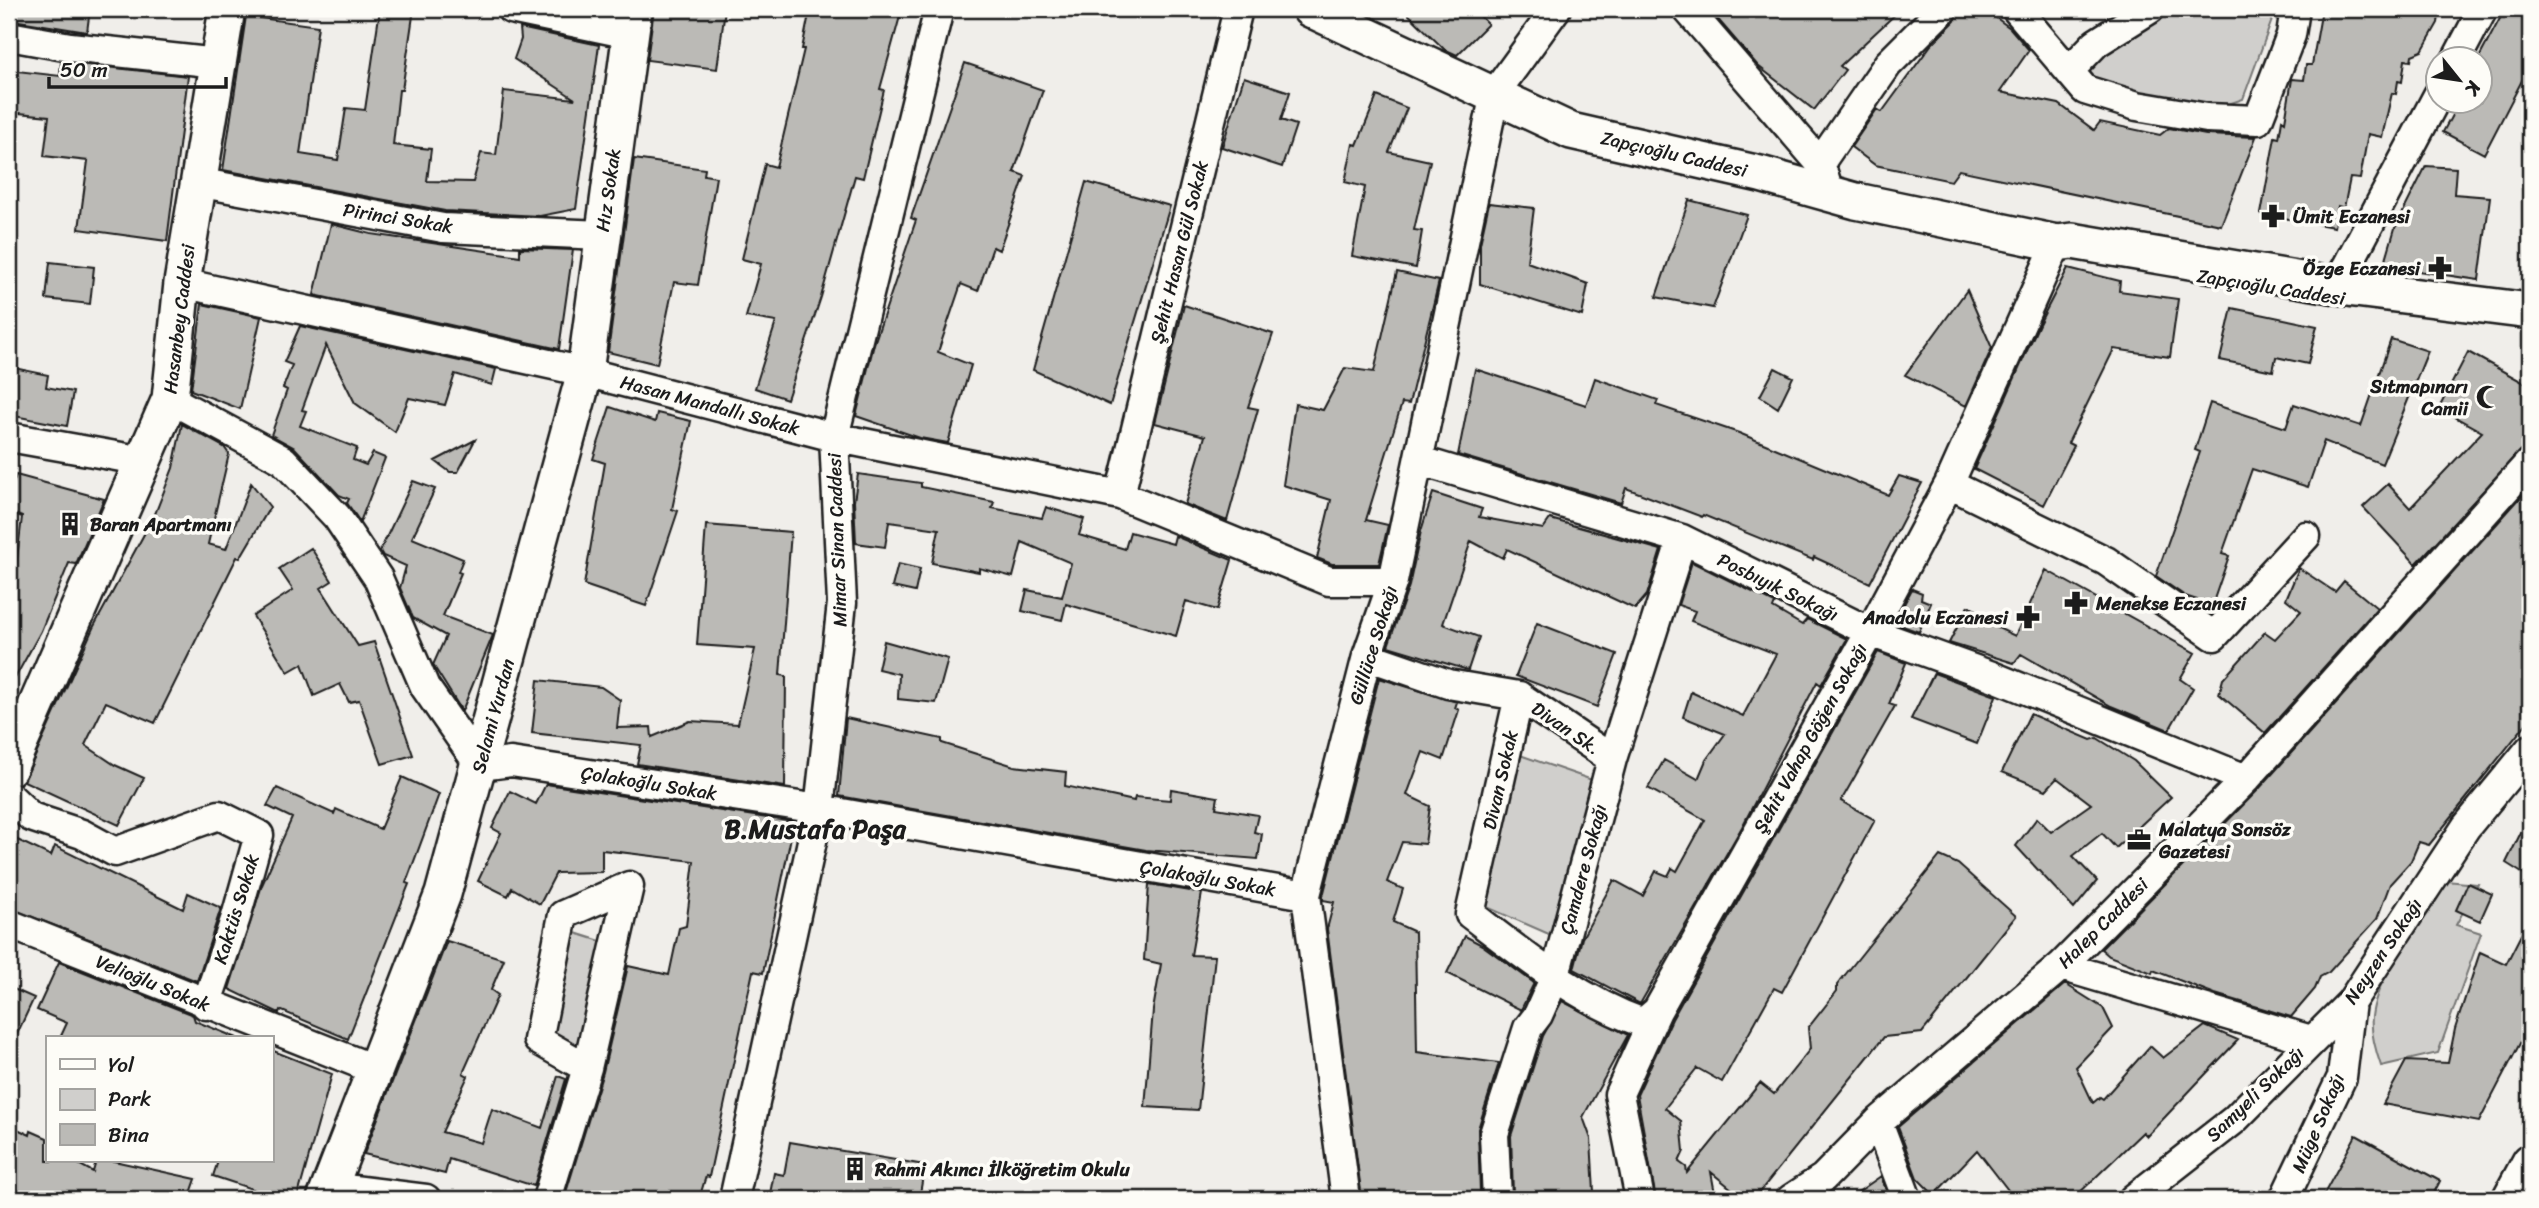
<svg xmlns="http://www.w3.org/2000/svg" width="2539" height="1208" font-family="Sriracha,sans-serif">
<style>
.green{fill:#d0cfcc;stroke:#767674;stroke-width:2}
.building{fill:#bbbab6;stroke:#1c1c1c;stroke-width:2}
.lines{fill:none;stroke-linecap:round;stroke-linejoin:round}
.minor-casing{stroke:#1c1c1c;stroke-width:33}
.major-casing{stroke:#1c1c1c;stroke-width:40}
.minor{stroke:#fdfcf7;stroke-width:28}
.major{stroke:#fdfcf7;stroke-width:35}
.labels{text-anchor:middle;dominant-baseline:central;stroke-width:7;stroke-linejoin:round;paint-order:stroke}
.street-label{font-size:19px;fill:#1c1c1c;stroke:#fdfcf7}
.poi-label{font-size:19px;font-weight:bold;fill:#1c1c1c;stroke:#fdfcf7;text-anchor:start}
.district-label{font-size:26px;font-weight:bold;fill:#1c1c1c;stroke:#fdfcf7}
</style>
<rect width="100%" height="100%" fill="#f0eeea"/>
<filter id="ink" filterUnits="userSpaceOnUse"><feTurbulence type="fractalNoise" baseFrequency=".0143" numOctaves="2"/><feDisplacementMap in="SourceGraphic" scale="14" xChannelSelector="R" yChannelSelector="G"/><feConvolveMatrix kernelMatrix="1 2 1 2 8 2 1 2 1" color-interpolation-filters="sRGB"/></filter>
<g filter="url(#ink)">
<path class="green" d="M2168 9H2276L2243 99 2211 110 2114 95 2088 77 2093 62Z
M1517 754 1595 781 1558 938 1480 904Z
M2446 881 2478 884 2456 925 2481 933 2438 1053 2381 1066C2368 1029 2368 1012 2385 976Z
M572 932 610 944 580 1056 544 1033Z"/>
<path class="building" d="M13 9H90L87 32 13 20Z
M380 9H414L402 90H399L393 145 431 149 427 181 473 182 481 153 496 155 504 91 575 99 514 59 521 39 520 28 599 45 576 209 540 216 445 211 223 170 246 16 318 26 300 154 338 160 346 108 365 110Z
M654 9H725L717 69 647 60Z
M810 9H902L880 89 884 90 863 178 855 176 821 297 787 399 755 388 776 322 746 317 761 264 742 259 765 164 776 167 804 49H802Z
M1403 9H1473L1488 24 1457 55 1444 49Z
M1709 9H1901L1840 66 1845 70 1814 110 1758 66Z
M1959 9H1984L2010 28 2029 50 2000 92 2059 104 2094 130 2100 122 2160 135 2169 128 2206 135 2256 137 2221 225 1959 170 1951 181 1875 165 1851 147 1877 109 1882 112 1931 45 1955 21Z
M2322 9H2440L2438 23 2422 51 2412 55 2411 61 2405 60 2402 82 2398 81 2396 94 2392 93 2382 137 2368 134 2360 179 2350 178 2344 208 2338 206 2334 227 2261 214 2275 137 2279 138 2282 120 2285 122 2292 79 2304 80 2306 65H2312Z
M2505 9H2530V65L2484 154 2443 132 2459 102H2480V56Z
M61 62 188 76 167 241 79 229 88 161 44 156 49 116 9 112V70L60 76Z
M965 63 1043 90 1014 172 1025 176 999 250 993 247 978 291 961 284 938 352 971 365 948 443 920 438 856 416 874 344 916 220 911 218Z
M1244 77 1290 92 1281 120 1296 125 1282 167 1222 147Z
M1377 96 1407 108 1389 152 1430 161 1414 230 1422 231 1416 268 1352 256 1365 187 1345 182 1353 144 1357 145Z
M634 159 705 169 704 175 716 177 698 285 674 282 657 364 608 352Z
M2426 166 2456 168 2454 194 2490 197 2479 280 2384 266 2395 228Z
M1086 182 1170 206 1110 405 1033 370Z
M1689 200 1747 215 1713 308 1656 297Z
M1489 203 1534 208 1527 262 1588 284 1582 316 1480 284V244Z
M331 224 371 234 520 256V248L573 250 559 349 314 295Z
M50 262 94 267 90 304 46 299Z
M2068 268 2120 281 2119 291 2178 299 2170 357 2114 349 2068 443 2074 446 2044 505 1974 469 2039 324Z
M1397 272 1439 281 1409 404 1402 403 1366 520 1388 525 1379 564H1332L1317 558 1331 500 1283 485 1295 404 1323 410 1345 368 1374 372Z
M1967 290 1992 348 1966 406 1905 375Z
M202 304 261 317 240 409 191 390Z
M1184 305 1273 334 1248 407 1258 409 1227 521 1185 504 1205 436 1155 423Z
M2232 308 2317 326 2308 364 2276 357 2273 371 2220 360Z
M300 326 496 369 492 385 455 374 445 405 409 398 395 432 355 403 326 345 302 410 306 411 300 426 357 448 353 460 366 465 373 453 385 458 360 522 347 503 349 499 339 495 295 448 271 435 287 390 283 388 292 365 284 362Z
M2391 339 2428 351 2382 464 2324 441 2308 487 2252 469 2222 554 2229 556 2212 605 2185 596 2156 576 2200 452 2195 450 2210 403 2286 428 2294 404 2361 426Z
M2468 352 2530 386V440L2416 564 2363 507 2388 484 2410 508 2482 432 2439 408Z
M9 367 48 375 46 387 73 392 67 426 9 415Z
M1775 368 1793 377 1778 408 1760 396Z
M1475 369 1586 405 1595 378 1658 400 1656 405 1739 433 1888 495 1899 476 1922 483 1870 583 1814 557 1813 560 1703 515 1702 517 1626 488 1621 503 1458 455Z
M610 407 655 422 657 413 691 421 672 509 678 511 646 606 584 585 605 463 593 459Z
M182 424 224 447 229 454 208 544 226 549 251 483 270 507 240 558 237 557 155 723 106 702 85 745 115 765 144 778 119 825 24 781 93 628 155 514 173 468Z
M475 440 458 472H450L435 461Z
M858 474 921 483V487L994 502 992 508 1042 518 1046 507 1084 519 1079 535 1125 549 1130 532 1173 544 1175 536 1232 560 1217 610 1186 601 1176 636 1066 604 1062 620 1022 611 1027 590 1062 597 1071 563 1022 542 1013 577 979 568V572L932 563 939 529 889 522 885 547 856 543 854 501Z
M16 475 104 499 76 564 69 563 41 631 9 689V564L16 567 22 517 9 512V497Z
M413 481 435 489 412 538 463 559 458 572 461 573 443 616 493 635 462 711 433 665 446 636 413 618 400 588 406 566 383 556 380 551Z
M2530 487V719L2429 845 2419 842 2411 861 2390 884 2377 919 2329 972 2320 977 2315 989 2291 1017 2215 994 2153 970 2152 973 2109 956 2101 949 2258 790Z
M1433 493 1482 509 1479 517 1543 529 1550 519 1661 550 1647 595 1635 609 1507 549 1503 558 1471 541 1443 624 1479 637 1468 670 1388 646 1409 586 1421 531Z
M706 525 791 532 780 675 786 676 785 787 637 764 641 745 532 733 538 680 601 687 620 700 617 728 651 727 652 737 690 721 738 724 755 649 697 645Z
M311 548 332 581 321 588 358 646 374 642 413 755 382 764 359 700 349 702 340 684 314 696 302 664 288 672 253 616 293 590 279 569Z
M1692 562 1775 603 1773 608 1802 625 1807 619 1847 639 1821 685 1817 682 1742 827 1640 1004 1574 969 1582 938 1614 880 1643 896 1656 871 1668 876 1672 868 1677 871 1705 820 1648 788 1664 760 1698 779 1706 760 1725 734 1683 717 1691 692 1743 716 1776 654 1691 621 1695 611 1678 605Z
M898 564 920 569 915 592 892 587Z
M2299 568 2335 592 2344 581 2377 608 2265 733 2219 694 2223 679 2265 632 2275 639 2301 611 2286 599Z
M2046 570 2195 653 2180 679 2193 688 2169 730 2111 706 2021 654 2014 663 1949 643 1968 606 1980 612 1981 620 2015 636Z
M1912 589 1922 593 1921 599 1931 603 1919 632 1894 623Z
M1537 623 1617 654 1597 707 1516 676Z
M884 641 948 659 936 703 898 699 899 674 878 669Z
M1878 652 1906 663 1889 704 1895 706 1841 801 1875 820 1782 992 1774 988 1722 1082 1697 1068 1665 1108 1681 1121 1684 1151 1679 1162 1686 1167 1687 1173 1760 1083 1774 1094 1810 1049 1808 1028 1837 991V985L1940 856 1958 864 2016 916 1922 1033 1884 1037 1754 1199H1744L1711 1172 1716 1199H1656L1637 1095 1672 1019Z
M1934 673 1996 696 1977 744 1911 719Z
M1379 678 1457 702 1455 708 1459 710 1443 760 1423 752 1407 795 1430 806 1425 844 1402 842 1387 882 1403 889 1393 922 1415 932 1417 1052 1499 1063 1478 1129 1480 1192 1477 1199 1412 1192V1199H1362L1327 929 1334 902 1323 900V896Z
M2030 714 2091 740 2097 738 2134 761 2171 797 2116 848 2102 833 2073 856 2097 881 2074 909 2016 846 2037 818 2051 832 2091 804 2057 778 2046 790 2002 772Z
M846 718 942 739V743L1014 766 1066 772 1065 786 1134 801 1135 797 1170 800 1171 789 1218 797 1216 808 1258 815 1254 832 1262 834 1258 859 1146 850 839 796Z
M402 777 439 794 406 883 409 884 348 1039 280 1010 279 1013 229 989 262 885 292 818 267 806 277 788 334 814 336 809 380 829Z
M546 784 794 822 763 973 753 971 709 1177 706 1176 699 1199H564L603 1072 628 966 669 975 679 928 686 926 694 861 602 850V872L556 873 540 904 512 888 508 896 478 881 501 833 492 828 510 791 536 804Z
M2530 814V878L2506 863Z
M9 836 51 856 55 846 183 909 188 893 221 908 197 981 9 908Z
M2468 883 2492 894 2480 921 2456 910Z
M1149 884 1202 893 1191 955 1215 956 1198 1110 1145 1107 1153 1010 1161 964 1144 960Z
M2530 917V1024L2479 1122 2383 1104 2406 1061 2448 1063 2455 1029 2480 952 2506 964Z
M1465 936 1482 945 1534 983 1521 1010 1447 973Z
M447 941 504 959 491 990 498 995 463 1073 468 1076 442 1132 481 1143 492 1109 542 1128 558 1076 566 1079 534 1186 449 1159 445 1174 364 1154Z
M59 962 193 1015 195 1021 237 1038H60L67 1023 37 1010Z
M2065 984 2103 1008 2113 1028 2076 1067 2093 1103 2100 1097 2103 1099 2150 1046 2163 1058 2205 1026 2238 1040 2147 1136 2143 1132 2073 1199H2015L1977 1150 1934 1195 1917 1178 1898 1127Z
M9 987 34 998 9 1051Z
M1562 1001 1628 1035 1583 1117 1591 1139 1594 1192 1513 1194 1511 1136 1543 1036Z
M271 1050 332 1074 297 1199H282L213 1176 218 1161H271Z
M9 1125 30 1135 31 1131 47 1138V1161H73L93 1172 96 1161H114L196 1179 189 1199H37L26 1192 9 1190Z
M2356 1135 2440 1181 2431 1199H2334L2324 1194Z
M790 1142 925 1165 919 1199H769L774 1173 784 1175Z
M1881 1176 1889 1199H1848Z"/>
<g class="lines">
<g class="minor-casing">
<path id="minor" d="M511 9 630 34
M1687 9 1820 163 1830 195
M2016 9 2085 90 2137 106 2207 118 2258 120 2291 35 2295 9
M9 36 70 47 218 63
M2456 60 2483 9
M2069 71 2096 43 2150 9
M1820 163 1888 64 1943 9
M197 182 443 228 602 235
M182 283 585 372 834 437 1120 495 1329 581H1393
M2337 285 2438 95
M170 399 283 460 337 517 378 578 425 687 480 766 511 762 819 809 1306 895
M9 437 144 461
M1421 461 1682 539 1870 632 1992 676 2246 779
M1949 484 2106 561 2214 636 2306 536
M1120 495 1238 9
M1367 656 1448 684 1519 696 1612 759
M1519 696 1470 914C1525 956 1577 999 1643 1023L1657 1011
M9 796 31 817 82 834 115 852 219 815 259 835 236 917 206 1005
M9 924 376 1070
M2061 966 2311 1040
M1878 1122 1907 1199
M329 1187 426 1199
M547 1199 587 1068 538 1040 563 915 629 886 587 1068
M734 1199 819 809 842 603 834 437 939 9
M1346 1199 1306 895 1367 656 1393 581 1495 93 1556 9
M1497 1199 1494 1134 1528 1028 1538 1015 1554 979 1612 759 1682 539
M1640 1199 1619 1094 1657 1011 1870 632 1949 484 2057 243
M1791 1199 1823 1178 1878 1122 2061 966 2246 779 2530 462
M2133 1199 2234 1120 2351 1002 2466 827 2530 749
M2284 1199 2342 1077 2351 1002"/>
</g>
<g class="major-casing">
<path id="major" d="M1310 9 1571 131 1760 174 1856 201 2057 243 2072 241 2355 289 2530 311
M9 768 170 399 182 283 227 9
M325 1199 443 894 585 372 634 9
M2510 1199 2530 1162"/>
</g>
<use href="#minor" class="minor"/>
<use href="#major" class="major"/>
</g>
</g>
<defs>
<g id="pharmacy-bare" transform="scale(1.89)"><path d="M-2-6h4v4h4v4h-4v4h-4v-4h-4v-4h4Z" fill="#1c1c1c" stroke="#fdfcf7" stroke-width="2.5" paint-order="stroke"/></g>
<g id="mosque-bare" transform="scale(1.89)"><path d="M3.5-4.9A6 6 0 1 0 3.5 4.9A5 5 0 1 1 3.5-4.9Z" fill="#1c1c1c" stroke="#fdfcf7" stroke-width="2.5" paint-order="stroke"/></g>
<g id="building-bare" transform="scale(1.89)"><path d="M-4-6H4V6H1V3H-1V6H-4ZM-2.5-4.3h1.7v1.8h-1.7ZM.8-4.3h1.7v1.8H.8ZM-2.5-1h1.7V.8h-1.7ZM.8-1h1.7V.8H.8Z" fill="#1c1c1c" stroke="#fdfcf7" stroke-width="2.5" paint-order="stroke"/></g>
<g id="office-bare" transform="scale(1.89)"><path d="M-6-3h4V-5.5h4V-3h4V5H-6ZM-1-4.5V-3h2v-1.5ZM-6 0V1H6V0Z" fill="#1c1c1c" stroke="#fdfcf7" stroke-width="2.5" paint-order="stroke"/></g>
</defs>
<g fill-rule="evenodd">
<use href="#pharmacy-bare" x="2273" y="216"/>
<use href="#pharmacy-bare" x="2440" y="268"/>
<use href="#mosque-bare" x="2488" y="397"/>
<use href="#building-bare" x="70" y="524"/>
<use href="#pharmacy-bare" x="2076" y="603"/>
<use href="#pharmacy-bare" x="2028" y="617"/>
<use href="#office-bare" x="2139" y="840"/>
<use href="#building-bare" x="855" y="1169"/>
</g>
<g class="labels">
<g class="street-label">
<text transform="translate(1674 154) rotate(13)">Zapçıoğlu Caddesi</text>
<text transform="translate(608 190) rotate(-82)">Hız Sokak</text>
<text transform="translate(398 218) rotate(9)">Pirinci Sokak</text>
<text transform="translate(1179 252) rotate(-76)">Şehit Hasan Gül Sokak</text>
<text transform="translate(2271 287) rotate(9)">Zapçıoğlu Caddesi</text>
<text transform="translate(179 319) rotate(-83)">Hasanbey Caddesi</text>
<text transform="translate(710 405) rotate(15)">Hasan Mandallı Sokak</text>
<text transform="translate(837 540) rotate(-92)">Mimar Sinan Caddesi</text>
<text transform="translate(1778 587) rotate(26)">Posbıyık Sokağı</text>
<text transform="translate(1373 645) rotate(-73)">Güllüce Sokağı</text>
<text transform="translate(493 716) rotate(-75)">Selami Yurdan</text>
<text transform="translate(1566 728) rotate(34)">Divan Sk.</text>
<text transform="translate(1810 738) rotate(-61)">Şehit Vahap Göğen Sokağı</text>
<text transform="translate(1500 780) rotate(-77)">Divan Sokak</text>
<text transform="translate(649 783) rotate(9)">Çolakoğlu Sokak</text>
<text transform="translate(1583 869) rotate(-75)">Çamdere Sokağı</text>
<text transform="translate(1208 878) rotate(10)">Çolakoğlu Sokak</text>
<text transform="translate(236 909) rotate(-73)">Kaktüs Sokak</text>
<text transform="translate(2103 923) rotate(-45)">Halep Caddesi</text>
<text transform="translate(2383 951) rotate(-56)">Neyzen Sokağı</text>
<text transform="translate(153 983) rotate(22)">Velioğlu Sokak</text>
<text transform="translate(2255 1094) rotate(-44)">Samyeli Sokağı</text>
<text transform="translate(2318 1123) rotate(-67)">Müge Sokağı</text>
</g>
<g class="poi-label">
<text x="2293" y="216">Ümit Eczanesi</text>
<text x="2420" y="268" text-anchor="end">Özge Eczanesi</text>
<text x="2468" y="386" text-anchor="end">Sıtmapınarı<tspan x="2468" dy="22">Camii</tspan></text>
<text x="90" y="524">Baran Apartmanı</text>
<text x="2096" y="603">Menekse Eczanesi</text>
<text x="2008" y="617" text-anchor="end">Anadolu Eczanesi</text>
<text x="2159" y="829">Malatya Sonsöz<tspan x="2159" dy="22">Gazetesi</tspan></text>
<text x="875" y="1169">Rahmi Akıncı İlköğretim Okulu</text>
</g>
<g class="district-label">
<text x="815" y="829">B.Mustafa Paşa</text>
</g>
</g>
<rect width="2539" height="1208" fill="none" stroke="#fdfcf7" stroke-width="35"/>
<rect x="18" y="18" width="2504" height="1173" fill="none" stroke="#1c1c1c" stroke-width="2.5" filter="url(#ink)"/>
<rect x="46" y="1036" width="228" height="126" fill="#fdfcf7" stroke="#a3a29f" stroke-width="2"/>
<rect x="60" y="1059" width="35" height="10" fill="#fdfcf7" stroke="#a3a29f" stroke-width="2"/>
<text x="108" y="1072" font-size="21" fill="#1c1c1c">Yol</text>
<rect x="60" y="1089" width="35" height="21" fill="#d0cfcc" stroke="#a3a29f" stroke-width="2"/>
<text x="108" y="1106" font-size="21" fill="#1c1c1c">Park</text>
<rect x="60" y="1124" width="35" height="21" fill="#bbbab6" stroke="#a3a29f" stroke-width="2"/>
<text x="108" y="1142" font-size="21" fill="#1c1c1c">Bina</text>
<g transform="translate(2459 80) rotate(120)"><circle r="33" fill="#fdfcf7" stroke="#a3a29f" stroke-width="2"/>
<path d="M0-5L12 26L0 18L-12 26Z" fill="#1c1c1c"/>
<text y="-10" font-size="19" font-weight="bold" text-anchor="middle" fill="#1c1c1c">K</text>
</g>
<path d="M49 77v10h177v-10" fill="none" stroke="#1c1c1c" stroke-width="3.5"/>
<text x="60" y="77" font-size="21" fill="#1c1c1c" stroke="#fdfcf7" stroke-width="5" paint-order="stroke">50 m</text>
</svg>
